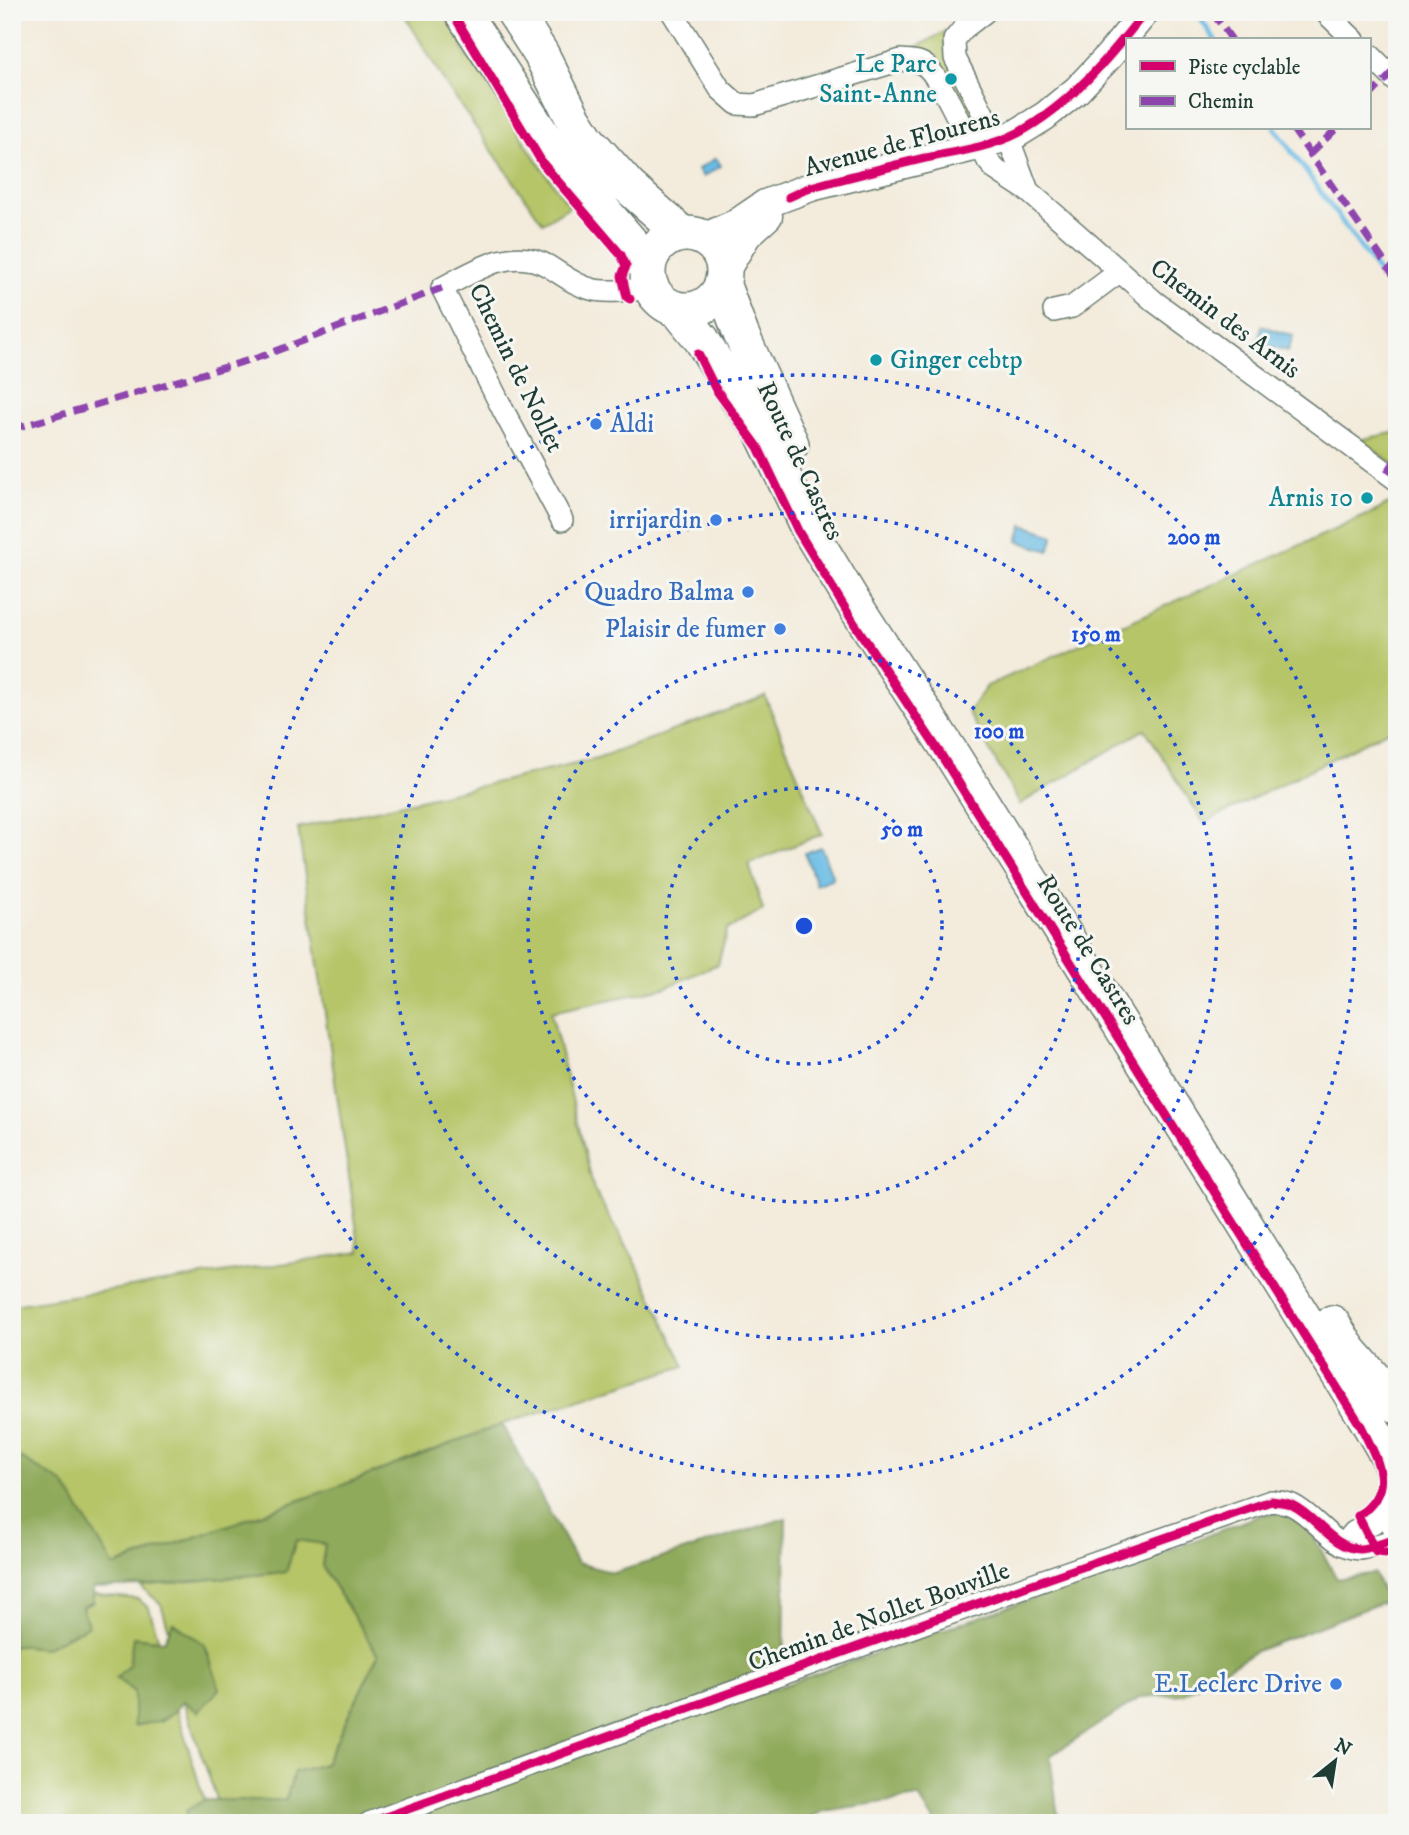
<svg xmlns="http://www.w3.org/2000/svg" width="1409" height="1835" font-family="'IM FELL DW Pica',serif">
<style>
.green{fill:#b5c568;stroke:#6a814e;stroke-width:2}
.forest{fill:#90aa5c;stroke:#587448;stroke-width:2}
.water{fill:#69bce5;stroke:#447c8c;stroke-width:2}
.lines{fill:none;stroke-linecap:round;stroke-linejoin:round}
.stream{stroke:#69bce5;stroke-width:5}
.minor-casing{stroke:#697a6e;stroke-width:24}
.tertiary-casing{stroke:#697a6e;stroke-width:31}
.primary-casing{stroke:#697a6e;stroke-width:38}
.minor{stroke:#fff;stroke-width:21}
.tertiary{stroke:#fff;stroke-width:28}
.primary{stroke:#fff;stroke-width:35}
.quiet{stroke:#8e44ad;stroke-width:7;stroke-dasharray:14 7;stroke-linecap:butt}
.cycleway-casing{stroke:#f6f6f2;stroke-width:13}
.cycleway{stroke:#d6006c;stroke-width:9}
.ring{fill:none;stroke:#1d4ed8;stroke-width:3.5;stroke-dasharray:3.5 7}
.culture-dot{fill:#0f9aa8;stroke:#f6f6f2;stroke-width:2.5}
.shop-dot{fill:#3f7fe0;stroke:#f6f6f2;stroke-width:2.5}
.labels{text-anchor:middle;dominant-baseline:central;stroke-width:6;stroke-linejoin:round;paint-order:stroke}
.culture-label{font-size:26px;fill:#0d838f;stroke:#f6f6f2;text-anchor:end}
.street-label{font-size:26px;fill:#1f3d34;stroke:#f6f6f2}
.shop-label{font-size:26px;fill:#366cbe;stroke:#f6f6f2;text-anchor:end}
.centre{fill:#1d4ed8;stroke:#f6f6f2;stroke-width:3.5}
.ring-label{font-size:21px;text-anchor:middle;font-weight:bold;fill:#1d4ed8;stroke:#f6f6f2;stroke-width:6;stroke-linejoin:round;paint-order:stroke}
</style>
<rect width="100%" height="100%" fill="#f6f6f2"/>
<filter id="ink" filterUnits="userSpaceOnUse"><feTurbulence type="fractalNoise" baseFrequency=".0143" numOctaves="2"/><feDisplacementMap in="SourceGraphic" scale="14" xChannelSelector="R" yChannelSelector="G"/><feConvolveMatrix kernelMatrix="1 2 1 2 8 2 1 2 1" color-interpolation-filters="sRGB"/></filter>
<filter id="wash" filterUnits="userSpaceOnUse"><feTurbulence type="fractalNoise" baseFrequency=".00686" numOctaves="4" result="noise"/><feDisplacementMap in="SourceGraphic" scale="28" xChannelSelector="R" yChannelSelector="G"/><feGaussianBlur stdDeviation="1.57" result="paint"/><feColorMatrix in="noise" values="0 0 0 0 0 0 0 0 0 0 0 0 0 0 0 0 0 1.4 0 .05"/><feComposite in="paint" operator="in"/></filter>
<g filter="url(#wash)">
<rect width="100%" height="100%" fill="#f3ebdb"/>
<path class="green" d="M403 12H447L464 42 461 43 467 58 472 55C503 108 533 159 570 206L543 223 448 88Z
M953 27 978 123 971 124 908 52Z
M1397 432V466L1359 440Z
M1397 499V726L1204 823 1145 729 1020 804 968 712 987 686 1376 511Z
M765 696 822 834 749 864 763 910 727 930 718 964 664 988 551 1012 594 1190 634 1259 685 1366 502 1424 340 1486 113 1566 64 1484 12 1453V1305L360 1252 298 828 597 759Z
M296 1540 325 1544 322 1566 378 1655 325 1764 294 1772 286 1800H217L183 1701 220 1689 205 1645 174 1623 169 1630 161 1604 140 1586 286 1572Z
M92 1594 138 1599 149 1608 159 1640 133 1637 134 1692 160 1722 177 1710 204 1800 186 1811 189 1823H12V1648L15 1645 44 1648 88 1625 82 1607Z"/>
<path class="forest" d="M502 1424 577 1563 614 1573 786 1518 784 1667 503 1783 1157 1555 1260 1515 1290 1512 1314 1537 1337 1579 1374 1573 1386 1601 1256 1651 1182 1694 1141 1697 1050 1756 1059 1823H935L919 1797 823 1811 798 1823H189L186 1811 204 1800H286L294 1772 325 1764 378 1655 322 1566 325 1544 296 1540 286 1572 140 1586 93 1588V1602L82 1607 88 1626 44 1648 15 1645 12 1648V1453L64 1484 114 1566 340 1486Z
M173 1623 204 1644 220 1689 198 1712 183 1701C168 1721 158 1722 134 1726V1692L116 1678 129 1665 133 1637 164 1641Z"/>
<path class="water" d="M716 158 721 166 703 177 698 169Z
M1262 326 1293 336 1288 351 1257 342Z
M1023 525 1054 535 1049 551 1018 541Z
M821 847 833 878 816 885 805 853Z"/>
<g class="lines">
<path class="stream" d="M1196 12 1215 40
M1275 128 1383 279"/>
</g>
</g>
<g filter="url(#ink)">
<g class="lines">
<g class="minor-casing">
<path id="minor" d="M672 12 720 89 737 104 754 105 901 60C911 61 920 60 928 68 940 80 965 131 970 148
M985 12 963 29 954 40 955 58 997 141
M1325 12 1354 40
M1369 54 1397 82
M1008 137 1028 191
M980 145 988 161 996 170 1028 191 1155 302 1397 480
M1054 311 1072 307 1119 272
M562 520 503 410 442 288C475 271 511 245 548 266 563 275 575 285 591 289 607 294 634 289 651 289
M1343 1545 1354 1532 1373 1523 1396 1497
M369 1823 1024 1587 1271 1501C1278 1502 1286 1502 1292 1505 1316 1516 1332 1548 1360 1549 1369 1549 1385 1541 1397 1540"/>
</g>
<g class="tertiary-casing">
<path id="tertiary" d="M703 238 737 223 765 204 811 187 970 148 1016 134 1045 116 1077 90 1109 56 1145 12
M724 273 747 235 768 216"/>
</g>
<g class="primary-casing">
<path id="primary" d="M462 12 556 156 637 250 647 268
M514 12 541 54 573 118 587 140 628 186 682 234
M648 272a38 38 0 1 1 76 0a38 38 0 1 1-76 0Z
M722 283 741 334 791 444
M678 310 702 340 736 396 760 428 808 528 854 604 954 758 1366 1418 1388 1456 1397 1483
M1332 1323 1349 1350 1397 1405
M1397 1494 1394 1505 1397 1520"/>
</g>
<use href="#minor" class="minor"/>
<use href="#tertiary" class="tertiary"/>
<use href="#primary" class="primary"/>
<path class="quiet" d="M1212 12 1232 40
M1369 97 1397 68
M1292 128 1397 280
M1310 154 1337 128
M12 429 260 357 442 288
M1387 473 1397 457"/>
<g class="cycleway-casing">
<path id="cycleway" d="M452 12 543 164 621 255 626 266 622 276 627 297 630 299
M789 197 811 187C849 177 887 167 925 158 955 152 991 147 1018 133 1070 105 1109 58 1145 12
M698 354 715 388 758 447 798 531 854 623 938 750 1361 1426C1377 1460 1397 1489 1358 1516L1376 1552 1397 1554
M369 1823 1024 1587 1271 1501C1278 1502 1286 1502 1292 1505 1316 1516 1332 1548 1360 1549 1369 1549 1385 1541 1397 1540"/>
</g>
<use href="#cycleway" class="cycleway"/>
</g>
</g>
<g class="ring">
<circle cx="804" cy="926" r="138"/>
<circle cx="804" cy="926" r="276"/>
<circle cx="804" cy="926" r="413"/>
<circle cx="804" cy="926" r="551"/>
</g>
<g class="culture-dot">
<circle cx="951" cy="79" r="7"/>
<circle cx="876" cy="360" r="7"/>
<circle cx="1367" cy="498" r="7"/>
</g>
<g class="shop-dot">
<circle cx="596" cy="424" r="7"/>
<circle cx="716" cy="520" r="7"/>
<circle cx="748" cy="592" r="7"/>
<circle cx="780" cy="629" r="7"/>
<circle cx="1336" cy="1684" r="7"/>
</g>
<g class="labels">
<g class="culture-label">
<text x="937" y="64">Le Parc<tspan x="937" dy="30">Saint-Anne</tspan></text>
<text x="890" y="360" text-anchor="start">Ginger cebtp</text>
<text x="1353" y="498">Arnis 10</text>
</g>
<g class="street-label">
<text transform="translate(902 143) rotate(-15)">Avenue de Flourens</text>
<text transform="translate(1225 319) rotate(37)">Chemin des Arnis</text>
<text transform="translate(516 368) rotate(64)">Chemin de Nollet</text>
<text transform="translate(800 461) rotate(65)">Route de Castres</text>
<text transform="translate(1088 950) rotate(58)">Route de Castres</text>
<text transform="translate(879 1617) rotate(-20)">Chemin de Nollet Bouville</text>
</g>
<g class="shop-label">
<text x="610" y="424" text-anchor="start">Aldi</text>
<text x="702" y="520">irrijardin</text>
<text x="734" y="592">Quadro Balma</text>
<text x="766" y="629">Plaisir de fumer</text>
<text x="1322" y="1684">E.Leclerc Drive</text>
</g>
</g>
<circle cx="804" cy="926" r="10" class="centre"/>
<g class="ring-label">
<text x="1194" y="544">200 m</text>
<text x="1096" y="641">150 m</text>
<text x="999" y="738">100 m</text>
<text x="902" y="836">50 m</text>
</g>
<rect width="1409" height="1835" fill="none" stroke="#f6f6f2" stroke-width="42"/>
<rect x="1126" y="38" width="245" height="91" fill="#f6f6f2" stroke="#a0aca6" stroke-width="2"/>
<rect x="1140" y="61" width="35" height="10" fill="#d6006c" stroke="#a0aca6" stroke-width="2"/>
<text x="1188" y="74" font-size="21" fill="#1f3d34">Piste cyclable</text>
<rect x="1140" y="96" width="35" height="10" fill="#8e44ad" stroke="#a0aca6" stroke-width="2"/>
<text x="1188" y="108" font-size="21" fill="#1f3d34">Chemin</text>
<g transform="translate(1335 1761) rotate(30)" stroke="#f6f6f2" stroke-width="5" paint-order="stroke">
<path d="M0-5L12 26L0 18L-12 26Z" fill="#1f3d34"/>
<text y="-10" font-size="19" font-weight="bold" text-anchor="middle" fill="#1f3d34">N</text>
</g>
</svg>
